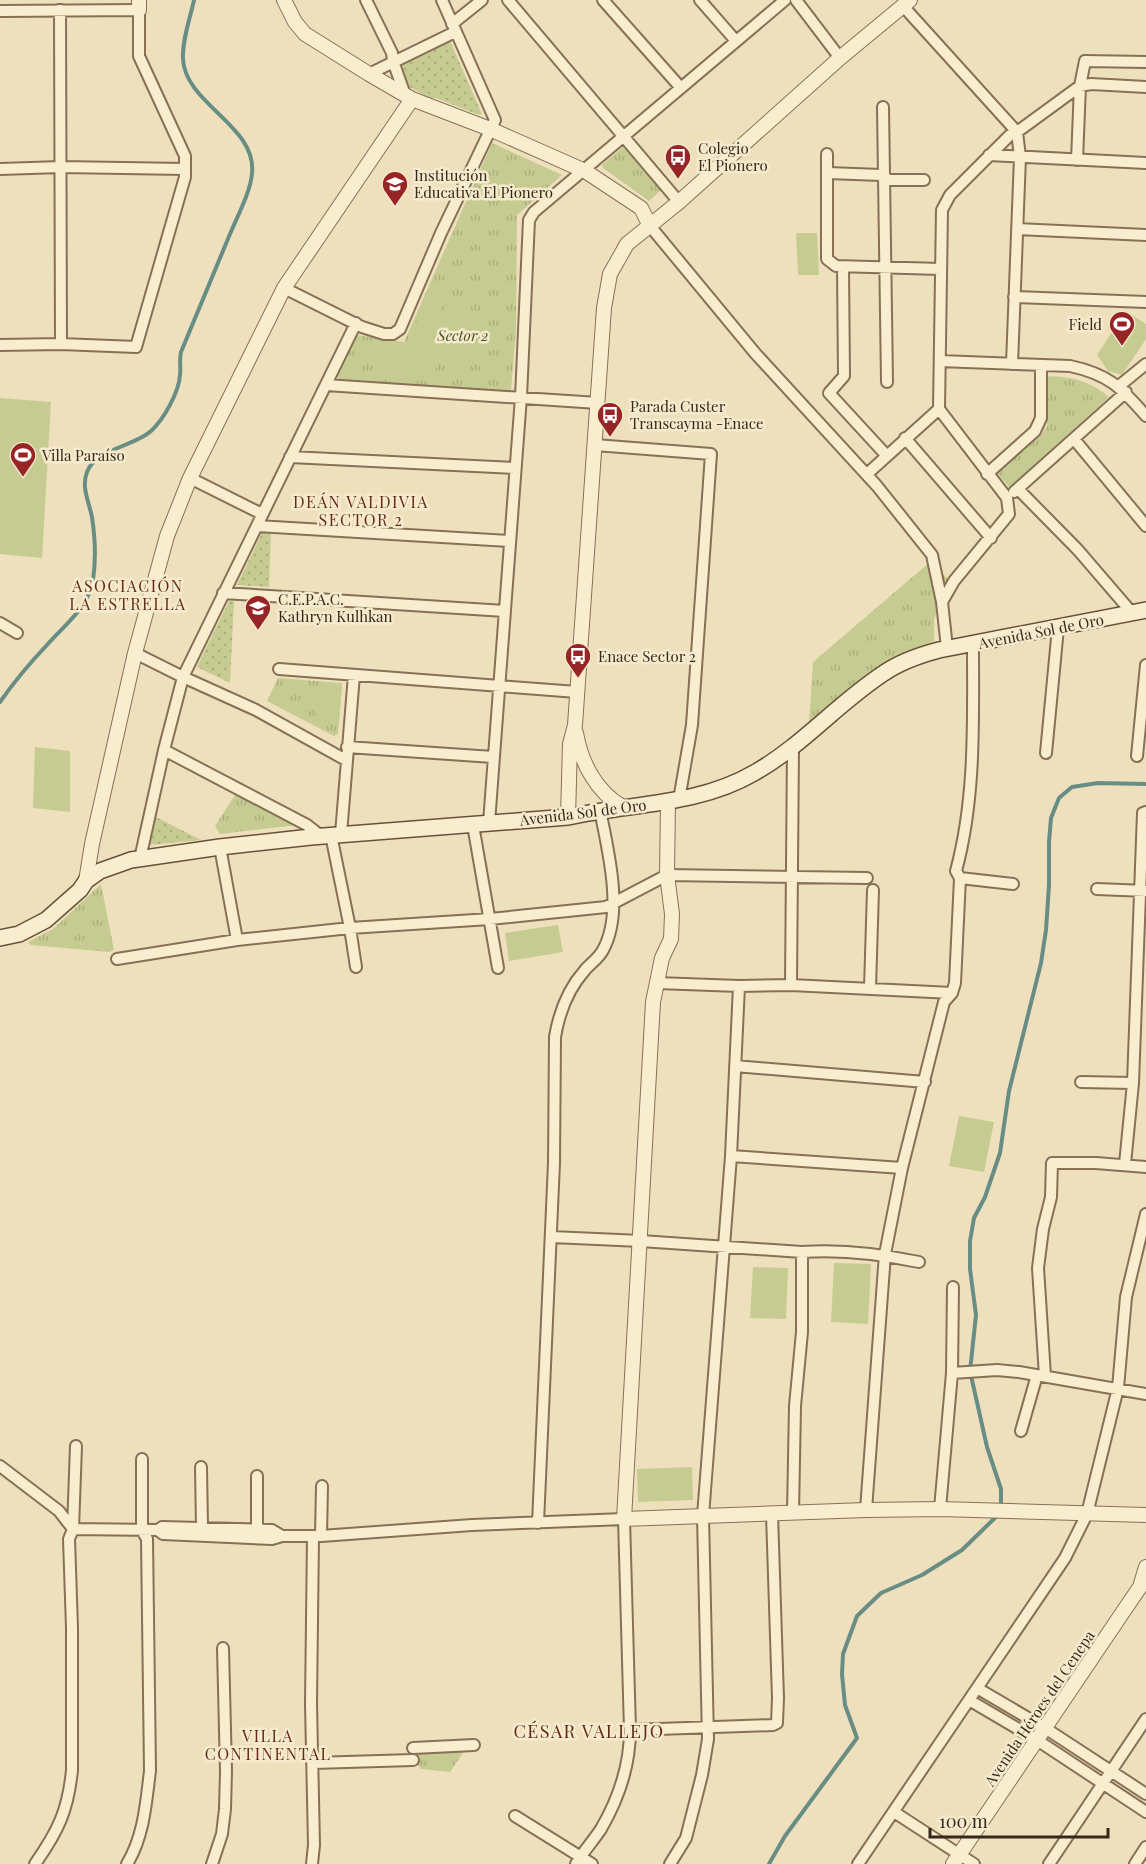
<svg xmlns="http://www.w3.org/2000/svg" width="1146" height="1864" font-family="'Playfair Display',serif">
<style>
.grass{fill:url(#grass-dots)}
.park{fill:url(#park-tufts)}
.pitch{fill:#c6cc91}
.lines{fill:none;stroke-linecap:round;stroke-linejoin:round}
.stream{stroke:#688d84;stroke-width:4}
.minor-casing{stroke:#877056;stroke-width:14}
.tertiary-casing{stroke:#877056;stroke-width:16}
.secondary-casing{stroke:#685139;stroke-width:18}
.minor{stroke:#f9edd0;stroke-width:10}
.tertiary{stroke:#f9edd0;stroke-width:14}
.secondary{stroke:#f9edd0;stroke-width:15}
.labels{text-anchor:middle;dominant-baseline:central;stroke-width:5;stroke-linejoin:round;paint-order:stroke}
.poi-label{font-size:15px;fill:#36281b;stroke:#f6eacd;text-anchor:start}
.park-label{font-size:15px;font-style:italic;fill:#465221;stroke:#f6eacd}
.street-label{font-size:15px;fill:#36281b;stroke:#f6eacd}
.neighbourhood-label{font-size:16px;letter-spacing:1.5px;fill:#63291a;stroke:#f6eacd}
.quarter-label{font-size:18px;letter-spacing:1.5px;fill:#63291a;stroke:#f6eacd}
</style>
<defs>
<pattern id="grass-dots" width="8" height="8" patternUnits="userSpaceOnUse" patternTransform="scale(1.5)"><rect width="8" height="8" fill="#c6cc91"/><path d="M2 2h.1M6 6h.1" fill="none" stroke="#abaf7c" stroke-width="1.8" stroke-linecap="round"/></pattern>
<pattern id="park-tufts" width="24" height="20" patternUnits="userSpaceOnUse" patternTransform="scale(1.5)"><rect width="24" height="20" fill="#c6cc91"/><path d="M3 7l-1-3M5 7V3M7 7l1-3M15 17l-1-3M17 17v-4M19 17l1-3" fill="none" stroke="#abaf7c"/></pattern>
</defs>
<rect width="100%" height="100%" fill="#efe0bd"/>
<path class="grass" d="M450 41 482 114 479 115 436 98H429L408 86 401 68 403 63Z
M262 533H271L269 587 237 585Z
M229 601H234L230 683 197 667Z
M156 817 201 840 149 845Z"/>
<path class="park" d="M492 143 562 175 517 215 516 329 511 391 339 379 337 376 357 335 404 342Z
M623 147 661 190 649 201 603 168 602 165Z
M1046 376C1072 377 1089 380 1109 397L1009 487 997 473 1041 435 1047 426Z
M930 562 950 581 934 619V641L884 662 809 722 813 662Z
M278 678 342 683 338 734 334 736 267 701Z
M237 792 297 825 220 834 215 826Z
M101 884 114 950 109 952 31 945 28 942 53 929Z
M465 1750 450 1772 421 1769 418 1765 417 1751Z"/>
<path class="pitch" d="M796 233H817L819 275H798Z
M432 290 446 296 427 338 413 331Z
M1126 311 1146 324V339L1122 375 1108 371 1097 355Z
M446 314 469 318 463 363 440 359Z
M376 341 437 345 435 381 374 377Z
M0 398 51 402 42 558 0 554Z
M319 685 342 686 339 723 316 721Z
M35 747 70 751V812L33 808Z
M558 925 563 952 509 961 505 933Z
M959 1116 994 1122 984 1172 949 1166Z
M834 1263 871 1264 868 1324 831 1322Z
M753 1267 788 1268 786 1319 750 1318Z
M692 1467 693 1500 638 1502 637 1469Z"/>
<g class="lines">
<path class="stream" d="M0 702C14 682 29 664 46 646 64 625 88 609 93 580 96 560 95 537 92 517 89 502 81 487 87 472 96 449 135 446 151 431 164 419 179 392 180 375 181 367 179 360 181 352 197 313 214 273 230 234 237 217 251 191 252 173 257 126 185 104 183 59 182 40 190 19 194 0
M1001 1508V1489L987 1447 970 1371 976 1315 970 1269V1241L974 1218 985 1197 1000 1153 1009 1091 1041 963 1046 930 1049 885V842L1051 818 1059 798 1072 787 1098 783 1146 784
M769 1864 785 1836 857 1738 845 1705 842 1674 843 1654 857 1616 881 1593 922 1575 962 1550 999 1514"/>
<g class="minor-casing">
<path id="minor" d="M366 0 392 53 393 61 405 95
M508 0 679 202
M603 0 681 88
M700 0 736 41
M796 0 840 58
M903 6 1017 132 1020 157 1012 364
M60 10 61 344
M0 11 139 10V56L185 156V177L136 347 61 344 0 345
M452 24 482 0
M369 74 455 32
M883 107 887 382
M827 154V259L836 266 941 269
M989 155 1146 163
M1077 160 1080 86 1085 61 1146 62
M0 169 61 167 185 169
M828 173 881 175 889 180H924
M650 226 755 353 877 486 932 555 942 602
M1017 229 1146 235
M843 267 844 376 829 393 887 456
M284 288 362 327 384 334H393L400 329 441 233 495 120 442 0
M1014 297 1146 302
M940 361 1070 366C1108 374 1121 387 1146 416
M326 385 598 403
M1119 386 1146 364
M905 438 991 538
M1074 439 1146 526
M595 445 711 454 692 725 679 800
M290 457 515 468
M867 474 939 409
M987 474 1035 431 1041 418V365
M190 478 262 514
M1018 489 1078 550 1133 614
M1014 492 1126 392
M257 526 509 541
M223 593 505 611
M0 623 17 633
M947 648 942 602 954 581 1009 514 1007 498 939 409 942 210 950 195 1010 135 1017 132 1080 86 1091 84 1146 87
M135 653 183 677 256 710 346 760
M279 669 577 692
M347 747 493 757
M164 750 307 825 321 836
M1046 753 1058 628
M1137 756 1146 665
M489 823 521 397 529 220 534 212 785 0
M473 825 498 968
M341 834 354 675
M331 835 350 928 356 967
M220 847 237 940
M140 859 164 750 183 677 356 323
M960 878 1013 884
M1097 889 1146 891
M117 959 237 940 350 928 490 919 606 907 667 875 867 878
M657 983 739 986 791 985 952 993
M791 985 793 747
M870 988 873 890
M735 1066 925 1082
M1081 1082 1133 1083
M731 1156 902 1168
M1125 1164 1133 1083 1143 813 1146 812
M552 1237 641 1241 802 1252C841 1249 881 1254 919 1262
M952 1373 997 1370 1019 1372 1146 1394
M1045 1376 1038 1268 1043 1229 1051 1197 1052 1163H1096L1146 1167
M1021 1431 1037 1375
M0 1466 59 1511 73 1529
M201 1467 202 1527
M257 1476V1530
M940 1509 952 1373 953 1287
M866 1510 885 1254 902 1168 944 1002 952 993 955 983 960 878 956 871C976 797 973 719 973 644
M793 1513 795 1406 802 1332V1252
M538 1523 554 1163 555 1037C559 1013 568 989 585 970 590 964 599 958 603 950 624 912 608 851 600 810
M73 1529 158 1530 163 1534 272 1539 282 1536H321L472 1525 624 1519 630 1730C630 1766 619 1798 601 1829 593 1841 583 1852 576 1864
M158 1530 162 1527 272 1530 282 1536
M321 1536 322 1486
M977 1688 1045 1728 1146 1794
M969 1700 1037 1740 1146 1812
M630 1730 773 1725 777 1723 778 1698 772 1514
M413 1748 474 1745
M313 1763 413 1760
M894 1812 974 1864
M515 1816 592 1864
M35 1864C58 1831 68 1811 72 1770V1628L69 1539 73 1529 76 1446
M127 1864C144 1836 146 1803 150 1771L147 1539 142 1530V1459
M212 1864 222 1834 225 1809 226 1771 223 1648
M312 1864 314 1845 311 1704 313 1536
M670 1864 686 1838 702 1775 708 1739 703 1516 731 1156 739 986
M858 1864 1065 1558 1087 1514 1118 1388 1126 1297 1146 1214
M1049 1864 1146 1719
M1135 1864 1146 1847"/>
</g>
<g class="tertiary-casing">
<path id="tertiary" d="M139 0V10
M284 0 295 22 305 34 369 74 412 99 490 129 585 171 641 208 650 226
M576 733C581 762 596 792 623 807
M668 801 667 875 672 914 671 939 662 958 653 1002 624 1519 866 1510 940 1509 1146 1515
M568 817 570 744 575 725 604 308 610 274 627 244 679 202 840 58 910 0
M86 881 92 844 135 653 167 536 190 478 284 288 412 99
M953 1864 1127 1606 1140 1587 1146 1567"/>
</g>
<g class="secondary-casing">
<path id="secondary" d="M0 938 19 934 46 920 80 890 86 881 100 871 131 860 220 847 311 837 568 817C631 803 697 806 754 773 802 746 838 703 884 673 900 662 920 655 939 650L1146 610"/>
</g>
<use href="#minor" class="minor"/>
<use href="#tertiary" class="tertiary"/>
<use href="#secondary" class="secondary"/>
</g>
<defs>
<g id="bus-pin" transform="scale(1.35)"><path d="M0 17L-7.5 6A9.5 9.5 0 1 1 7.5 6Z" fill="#972526" stroke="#f6eacd"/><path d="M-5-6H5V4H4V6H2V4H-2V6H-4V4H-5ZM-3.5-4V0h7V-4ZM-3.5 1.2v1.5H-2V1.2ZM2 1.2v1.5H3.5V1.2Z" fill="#fff"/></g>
<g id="school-pin" transform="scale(1.35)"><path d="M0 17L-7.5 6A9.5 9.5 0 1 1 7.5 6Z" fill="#972526" stroke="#f6eacd"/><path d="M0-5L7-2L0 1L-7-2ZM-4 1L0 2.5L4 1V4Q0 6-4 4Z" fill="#fff"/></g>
<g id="stadium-pin" transform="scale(1.35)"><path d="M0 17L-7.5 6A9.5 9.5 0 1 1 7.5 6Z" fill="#972526" stroke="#f6eacd"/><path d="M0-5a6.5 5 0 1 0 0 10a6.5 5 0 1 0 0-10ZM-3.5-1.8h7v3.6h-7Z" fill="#fff"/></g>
</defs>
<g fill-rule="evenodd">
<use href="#bus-pin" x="678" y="157"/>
<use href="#school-pin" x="395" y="184"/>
<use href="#stadium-pin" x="1122" y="324"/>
<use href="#bus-pin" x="610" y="415"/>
<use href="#stadium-pin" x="23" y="455"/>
<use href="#school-pin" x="258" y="608"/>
<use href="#bus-pin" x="578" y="656"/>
</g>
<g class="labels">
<g class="poi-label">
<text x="698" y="148">Colegio<tspan x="698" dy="17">El Pionero</tspan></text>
<text x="414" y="175">Institución<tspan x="414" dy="17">Educativa El Pionero</tspan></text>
<text x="1102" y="324" text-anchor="end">Field</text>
<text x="630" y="406">Parada Custer<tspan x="630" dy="17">Transcayma -Enace</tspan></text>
<text x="42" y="455">Villa Paraíso</text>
<text x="278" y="599">C.E.P.A.C.<tspan x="278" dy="17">Kathryn Kulhkan</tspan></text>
<text x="598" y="656">Enace Sector 2</text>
</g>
<g class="park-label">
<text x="463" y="335">Sector 2</text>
</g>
<g class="street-label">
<text transform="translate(1041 631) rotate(-11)">Avenida Sol de Oro</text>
<text transform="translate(583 812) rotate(-7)">Avenida Sol de Oro</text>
<text transform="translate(1039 1708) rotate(-56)">Avenida Héroes del Cenepa</text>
</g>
<g class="neighbourhood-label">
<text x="361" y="501">DEÁN VALDIVIA<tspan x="361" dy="18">SECTOR 2</tspan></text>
<text x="128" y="585">ASOCIACIÓN<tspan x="128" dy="18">LA ESTRELLA</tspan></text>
<text x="268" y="1735">VILLA<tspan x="268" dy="18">CONTINENTAL</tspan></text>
</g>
<g class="quarter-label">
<text x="589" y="1731">CÉSAR VALLEJO</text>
</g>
</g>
<path d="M930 1828v9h178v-9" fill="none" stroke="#36281b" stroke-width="3"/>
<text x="939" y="1828" font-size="18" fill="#36281b" stroke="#f6eacd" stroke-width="4.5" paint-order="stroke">100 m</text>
</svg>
